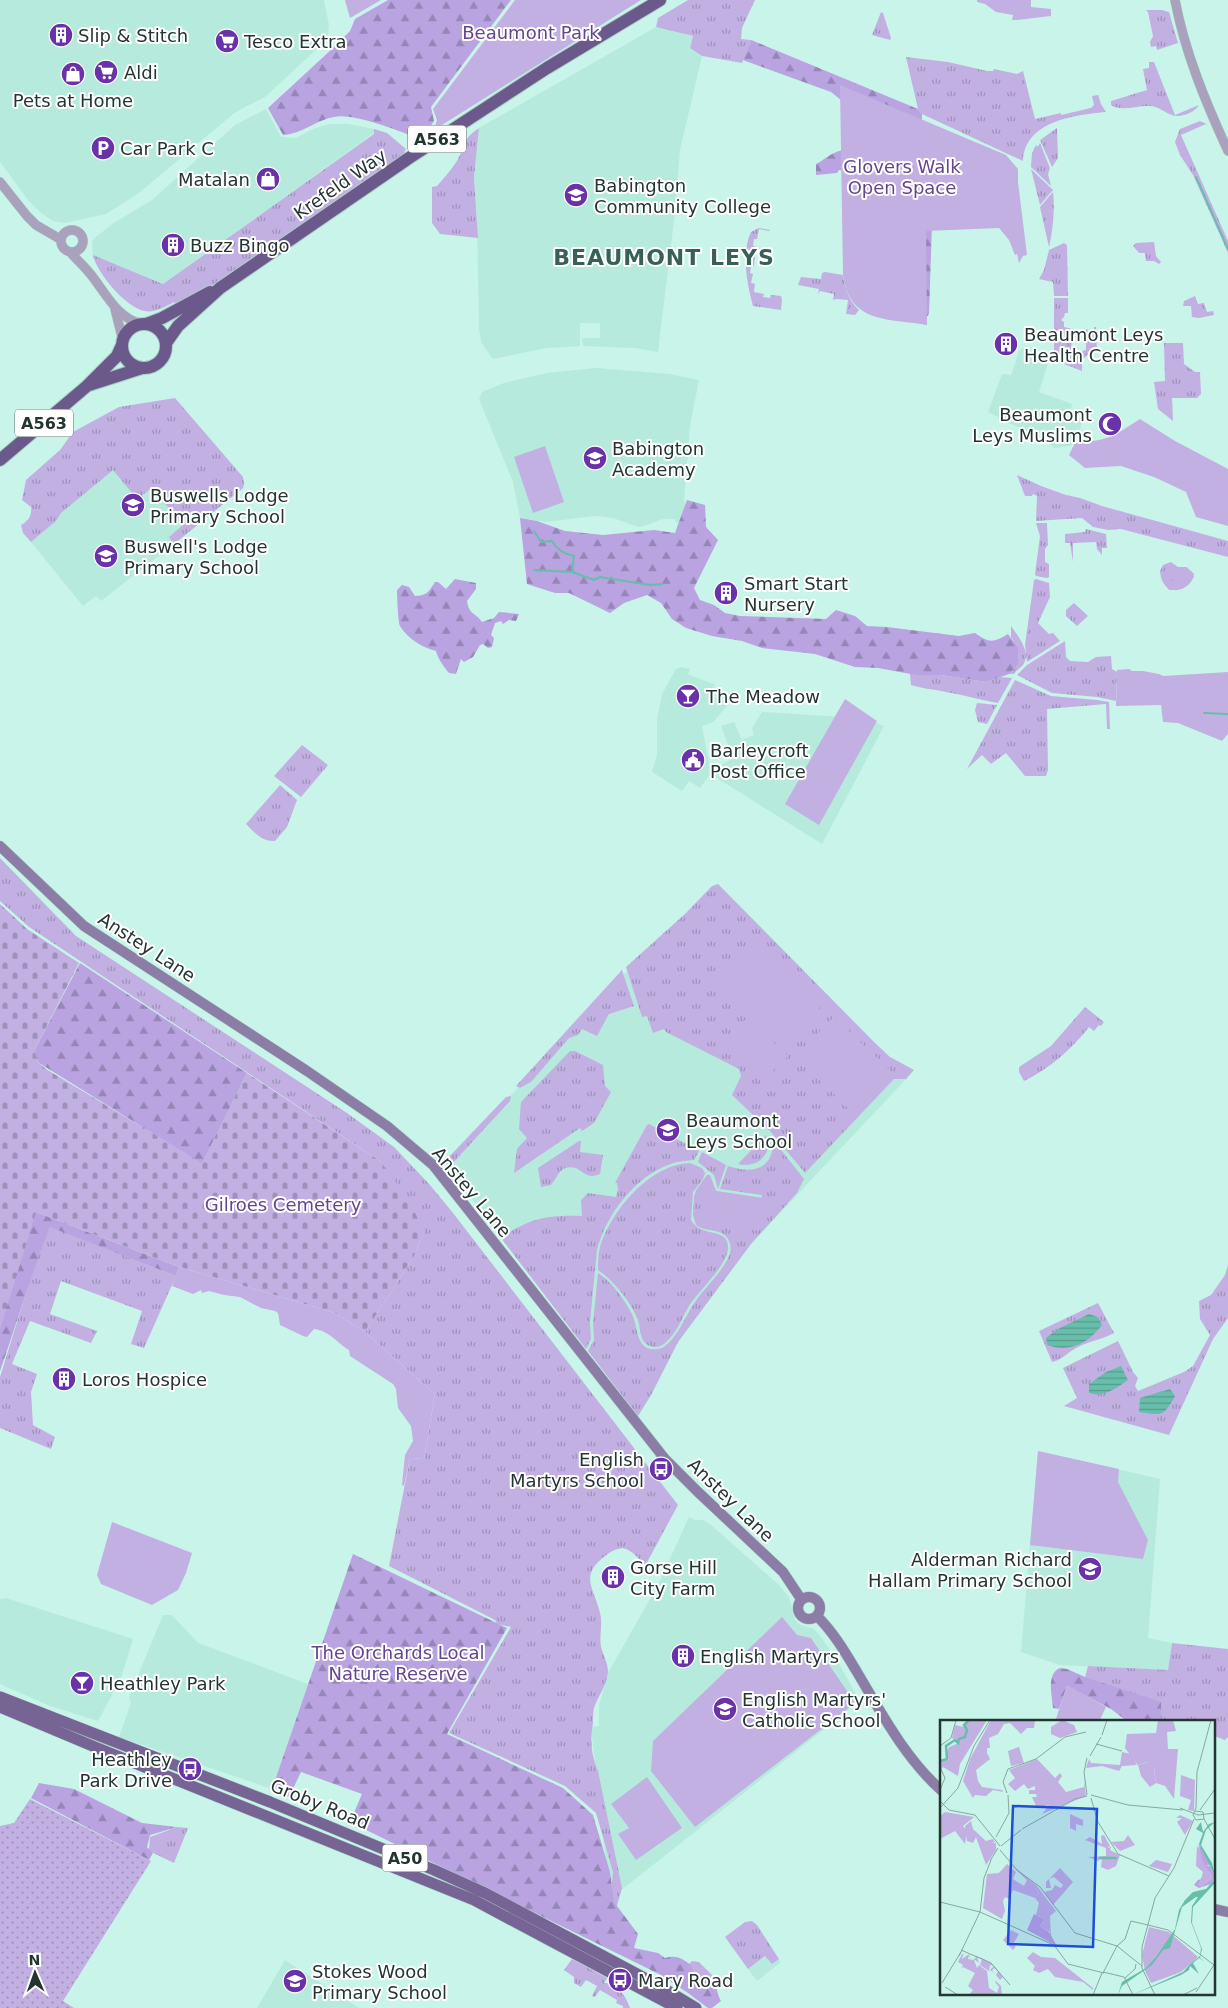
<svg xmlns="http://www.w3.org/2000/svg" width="1228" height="2008" font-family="'DejaVu Sans',sans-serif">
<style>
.built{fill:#b6eadc}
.grass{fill:url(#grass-tufts)}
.forest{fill:url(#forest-firs)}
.cemetery{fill:url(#cemetery-stones)}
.park{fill:#c2b0e3}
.garden{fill:url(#garden-dots)}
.water{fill:url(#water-rules)}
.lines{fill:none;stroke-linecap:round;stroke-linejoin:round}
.stream{stroke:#67beaa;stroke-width:2}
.tertiary-casing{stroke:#a8cec4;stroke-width:10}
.secondary-casing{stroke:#a8cec4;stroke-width:11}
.primary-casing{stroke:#a8cec4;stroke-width:12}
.trunk-casing{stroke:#a8cec4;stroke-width:14}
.tertiary{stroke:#aaa1bc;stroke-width:9}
.secondary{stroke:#8b7da5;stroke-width:10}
.primary{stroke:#766494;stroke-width:11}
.trunk{stroke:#6c598c;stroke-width:12}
.labels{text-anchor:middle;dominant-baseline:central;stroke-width:4;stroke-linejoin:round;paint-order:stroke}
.shield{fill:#fff;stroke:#66726f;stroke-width:1}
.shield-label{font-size:16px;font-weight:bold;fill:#243531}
.park-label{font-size:18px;fill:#63458f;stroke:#fff}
.poi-label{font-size:18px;fill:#243531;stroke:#fff;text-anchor:start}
.street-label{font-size:18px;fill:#243531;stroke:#fff}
.district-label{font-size:22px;font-weight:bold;letter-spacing:1px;fill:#396057;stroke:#fff}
.inset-river{fill:none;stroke:#67beaa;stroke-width:2.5}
.inset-road{fill:none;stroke:#87a89f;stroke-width:1}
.view{fill:#1d4ed8;fill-opacity:0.15;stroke:#1d4ed8;stroke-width:2.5}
.inset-edge{fill:none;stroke:#243531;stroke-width:2.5}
</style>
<defs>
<pattern id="grass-tufts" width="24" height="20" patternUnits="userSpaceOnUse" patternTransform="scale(1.25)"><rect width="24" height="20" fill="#c2b0e3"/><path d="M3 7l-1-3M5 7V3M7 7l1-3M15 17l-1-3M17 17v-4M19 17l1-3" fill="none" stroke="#9d90b9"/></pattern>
<pattern id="forest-firs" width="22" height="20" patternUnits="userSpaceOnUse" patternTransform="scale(1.25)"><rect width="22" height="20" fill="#b9a3e1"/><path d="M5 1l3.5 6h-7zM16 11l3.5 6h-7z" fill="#9686b7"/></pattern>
<pattern id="cemetery-stones" width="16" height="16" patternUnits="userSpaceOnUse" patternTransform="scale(1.25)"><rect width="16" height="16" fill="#c2b0e3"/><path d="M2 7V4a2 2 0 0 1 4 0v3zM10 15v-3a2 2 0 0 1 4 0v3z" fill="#9d90b9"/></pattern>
<pattern id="garden-dots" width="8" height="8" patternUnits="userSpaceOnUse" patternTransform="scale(1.25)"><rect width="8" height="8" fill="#c2b0e3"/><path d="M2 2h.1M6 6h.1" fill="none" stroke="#9d90b9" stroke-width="1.8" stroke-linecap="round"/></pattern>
<pattern id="water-rules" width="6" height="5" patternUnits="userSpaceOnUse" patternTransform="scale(1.25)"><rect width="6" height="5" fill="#67beaa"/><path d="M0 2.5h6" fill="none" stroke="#559b8b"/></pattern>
</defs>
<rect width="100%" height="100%" fill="#c9f4e9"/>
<path class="built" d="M0 0H324L329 25 328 35 318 48 265 97 243 108 233 114 139 193 106 214 65 223 53 221 40 212 28 200 0 162Z
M656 27 693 36 690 48 702 56 680 150 675 212 658 352 635 348 583 346 582 338H600V323H580V346L546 348 493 359 481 342 479 328 477 216 474 177 479 128Z
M266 109 281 137 296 138 313 129 329 124H348L374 129V133L163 284 93 255 92 242 95 238 112 224 152 200 235 125Z
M1023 348 1050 357 1039 392 1072 404 1071 409H1066L1064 415 1083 421 1076 440 1070 446 1054 448 1044 439 1017 427 988 412 1002 374 1011 375 1019 351Z
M596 368 670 374 699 380 690 426 684 498 689 528 680 526 674 519H663L644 526 638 527 613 518 595 516 546 522 520 518 513 482 479 399 482 392 504 383 547 373Z
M81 440 244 480V484L243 488 174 544 101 601 96 596 83 606 31 542 56 521Z
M681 667 690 669 688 674 715 685 712 693 732 700 713 722 702 726 711 773 700 788 689 781 682 791 652 772 657 755V719L662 694 676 669Z
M762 712 863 718 884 726 822 844 712 775 719 766 733 758 721 726 734 722 742 740 754 735 752 728Z
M627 971 830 1003 907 1078 751 1244 678 1342 651 1395 638 1416 446 1165Z
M1038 1451 1160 1479 1148 1638 1172 1643 1168 1670 1060 1665 1021 1652Z
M689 1517 695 1520H703L710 1524 778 1584 789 1597 795 1620 801 1625 814 1629 821 1637 838 1662 860 1701 610 1899 591 1727 599 1726V1705L609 1671 658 1585Z
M6 1598 133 1639 121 1678 98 1721 50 1706 0 1684V1599Z
M163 1615H172L198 1643 308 1684 272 1789 119 1737 131 1703 129 1697Z
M766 1956 772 1964 779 1959 780 1963 757 1981 748 1969Z
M285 1960 359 2008H257Z"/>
<path class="grass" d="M688 0H755L742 28 741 39 751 40 742 63 702 56 690 48 693 36 656 27 658 18Z
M1146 10H1162L1169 12 1178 43 1157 50 1156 46 1151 47 1150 42 1153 36 1148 12Z
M881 12 883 13 891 38 890 40 872 35Z
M906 57 948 62 987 71H993L994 69 1017 74 1023 71 1035 119 1061 113V115L1091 108 1094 105 1092 96 1098 95 1101 104 1106 112C1074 115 1025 121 1023 161L922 114 918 109Z
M1149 62H1154L1175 115 1199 105C1195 112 1186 115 1179 116 1169 117 1160 106 1150 106 1137 105 1122 112 1111 105V101L1147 90 1143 69 1149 68Z
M1200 121 1209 125 1206 124 1181 135 1228 241V253L1193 175 1180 155 1175 142 1180 129Z
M479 128 474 177 478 238 440 234 432 223V187L437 186C444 178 451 170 457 161 466 146 461 140 479 128Z
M1057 128 1058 158 1052 167 1040 140Z
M374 129 387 133 406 149 404 152 405 156 240 269 176 306 174 302C165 307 155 313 145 311 127 309 96 272 93 255L163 284 374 134Z
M1040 143 1050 168 1048 174 1051 186 1031 167 1032 153 1036 145 1038 147Z
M1031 169 1053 190 1040 205Z
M1053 192C1055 210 1053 229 1049 247L1040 207Z
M759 228 770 230 769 231 759 229 757 239H754L753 246 756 247 754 266H751L750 273 753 274 751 283 755 284 754 292 764 294 763 297 770 298 771 295 781 296 782 299 781 310 753 306C747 284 741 253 751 232Z
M1154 242 1156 256 1161 262 1159 264 1154 261H1146L1145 253H1139L1133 246 1136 243Z
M1064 243 1067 245 1068 296H1054L1053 282 1039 279 1044 270 1049 250Z
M825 272 843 275C845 288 849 301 859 310L855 315 846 314 848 300 836 299 833 300 834 294 820 291 818 294 819 289 798 285 801 277 821 279 822 273Z
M1195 296 1198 304 1204 303 1207 312 1213 311 1214 315 1199 318 1192 317 1191 306H1183L1184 301Z
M1068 298V313H1065L1064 317 1061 320 1064 322V327L1072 329 1071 350 1079 352 1086 350V329L1091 333H1094V327H1096L1097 352 1087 355 1082 360V371L1059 362 1062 355 1054 352V298Z
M1164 343H1183L1184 364 1195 372H1200L1201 394 1197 398H1172L1173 421 1158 409 1154 382 1165 381Z
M175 398 243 477 244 484 243 488 174 544 169 537 183 525 152 488 137 499 113 470 61 513 56 521 31 542 23 533 21 525C28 521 32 516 31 507L22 500 26 480 60 450 73 432 119 407Z
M1017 475 1041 486 1066 495 1080 498 1102 506 1228 541V557L1121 529 1108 530 1093 527 1082 518 1036 521 1037 496 1033 494 1032 496H1025Z
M1036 523H1047L1048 545 1045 549V562L1049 564V577L1047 578 1036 576 1035 574 1040 536Z
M1086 529 1106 534 1107 548H1102V555L1097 549 1096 542 1073 543V562L1070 543H1065V534L1085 532Z
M1171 562 1178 567H1186L1194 574C1191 593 1162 599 1160 571L1163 565Z
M1036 579 1049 583 1050 597 1038 623 1049 634 1053 633 1060 641 1027 662 1025 645 1034 580Z
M1074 603 1088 616 1077 626 1066 616V610Z
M1011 626C1018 636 1032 653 1023 665 1020 668 1016 671 1014 674H1009L1018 665V647L1011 637Z
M1065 641 1066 657 1070 661 1088 662 1096 657 1111 656 1112 669 1117 672 1116 701 1097 697 1052 693 1017 675 1027 665Z
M910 674 941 675 986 682 1000 677 1012 678 998 703C980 700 964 695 946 692 934 689 923 689 911 685Z
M1015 680 1051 696 1097 700 1109 702 1110 729H1107L1106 704 1047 709 1048 770 1046 776H1025L1006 753 991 764 982 755 967 769Z
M977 703 997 705 987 724 978 722 975 710Z
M302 745 328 765 301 797 274 776Z
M280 785 297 800 287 827 275 841C262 842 254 832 246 824Z
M0 858 76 936 347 1113 394 1147 430 1185 453 1213 678 1505 644 1568C641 1560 635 1553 626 1549 620 1547 614 1550 609 1553 578 1575 593 1585 600 1613 603 1625 599 1635 601 1647 603 1655 608 1663 608 1672 607 1685 598 1696 594 1708 593 1712 593 1718 593 1723 590 1741 591 1754 598 1771L622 1888 606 1944 613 1872 596 1813 565 1786 449 1733 511 1627 497 1624 495 1620 389 1566 410 1458 424 1459 435 1394 365 1332 414 1256 424 1232 380 1161 29 927 0 901Z
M718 884 875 1043 890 1057 914 1070 906 1079H894L805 1173 770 1131 732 1095 741 1076 739 1069 666 1032 664 1029 653 1033 647 1016 642 1017 626 967 686 913 712 886Z
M622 970 634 1006 609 1014 597 1036 582 1029 578 1035 569 1038 531 1082 520 1088 516 1086Z
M1085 1007 1104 1022 1101 1026 1099 1025 1094 1031 1089 1027C1072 1049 1049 1069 1024 1081L1019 1072V1067L1051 1046Z
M570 1051H575L603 1065 605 1086 611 1092 594 1123 582 1131 580 1128 514 1173 517 1149 527 1138 519 1129 521 1102Z
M511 1096 510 1101 451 1165H446V1160L506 1097Z
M649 1124 699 1151 694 1160C686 1161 678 1161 671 1164 635 1176 606 1215 597 1250L590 1322 591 1339 586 1349 501 1238C530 1218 547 1215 582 1216L581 1200 588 1193 616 1197 618 1189 617 1183H615L647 1125Z
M766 1135 768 1148C764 1162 752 1167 738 1164Z
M579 1141H581L580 1152 603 1155 600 1174C588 1179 585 1173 576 1168 560 1164 559 1175 551 1185L541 1187 538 1168Z
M778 1146 804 1179 797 1193 751 1244 678 1342 651 1395 638 1416 588 1351 594 1340 593 1323 598 1273C612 1282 624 1299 632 1314 637 1324 636 1342 647 1348 652 1350 660 1350 665 1346 678 1336 684 1319 693 1305 703 1289 722 1273 729 1256 731 1251 731 1245 729 1241 723 1227 706 1233 696 1225L693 1215 694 1197 696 1190 707 1175H710L716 1191 704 1190 758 1230 762 1195 720 1189 728 1166C749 1173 769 1172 773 1147Z
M702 1152 726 1165 718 1189 714 1175 698 1162Z
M690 1163 702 1168 705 1173 703 1179 693 1192 691 1220C701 1238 727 1227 728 1246 730 1262 700 1290 691 1303 682 1316 678 1333 664 1344 660 1347 654 1348 650 1346 639 1342 641 1329 638 1320 630 1301 614 1281 598 1270 598 1262 598 1254 600 1247 611 1211 650 1164 690 1163Z
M50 1226 176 1276 144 1348 131 1344 142 1311 61 1281 50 1314 97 1331 91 1343 30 1321 12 1364 37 1374 31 1392 33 1425 55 1437 51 1449 0 1428V1377L35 1264Z
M1228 1265V1318L1213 1339 1169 1435 1064 1406 1077 1398 1063 1368 1118 1341 1133 1372 1138 1378 1135 1386 1138 1391 1184 1372 1193 1366 1210 1335 1200 1319 1199 1301 1211 1295 1225 1275Z
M1098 1303 1114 1333C1102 1340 1088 1341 1076 1348 1067 1353 1062 1360 1052 1362L1039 1331Z
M1172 1643 1228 1649V1737L1225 1740 1214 1736V1722H1171L1161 1718 1085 1677 1088 1666 1168 1670Z
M177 1827 188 1828 174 1863 149 1851 150 1837Z
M752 1921 757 1925 779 1959 772 1964 765 1956 748 1969 725 1937 745 1922Z
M572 1959 607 1978 604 1983C618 1984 626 1996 630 2008H623V2006L616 2003 617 2000 600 1990 595 1997 592 1996 597 1986 586 1980 581 1987 574 1983V1977L564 1970Z
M692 1961 699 1962 712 1975 704 1977V1984L701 1986 692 1975V1966L689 1964Z"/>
<path class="forest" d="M388 0H511L431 107 434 121 427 131 412 136C394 129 352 113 334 117 316 120 302 134 283 135L268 108 333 48 350 31 355 19Z
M751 40 918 109 922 114V124L932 224 929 314 924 320 848 171 839 170 837 173 816 175V164C825 160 829 153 843 150L841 100 831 92 743 60Z
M687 500 705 505 706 527 718 540 694 588 700 600 714 605 725 613 740 616 826 619 836 610 855 616 867 626 887 627 959 636 975 633C989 643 993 643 1008 634L1018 647V665L1009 674 986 682 941 675H916L878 668 855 667 815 654 762 648 742 641 712 636 686 628 672 619 661 603 647 595 624 603 610 613 569 593H555L527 584 520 518 537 521 565 531 603 535 654 530 675 533Z
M455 579 476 583V589L467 601C469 615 475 612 482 622L494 618 499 612 519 614 516 621 509 620 503 624 501 621 495 623 491 635 494 638 492 647 488 648 483 644 480 645 473 657 464 662 461 659 456 674 449 673C444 667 438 659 436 651 423 648 407 638 400 626 398 622 397 595 397 590L402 585 409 587 415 596C427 596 429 591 435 582H438L446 589Z
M80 963 247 1073 202 1164 39 1063 34 1051Z
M0 1192 36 1212 179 1267 176 1276 50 1227C31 1274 17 1323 0 1371Z
M353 1554 507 1628 447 1734 563 1788 593 1815 610 1872 614 1902 638 1934 634 1948 658 1953 665 1958C676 1955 682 1958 692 1966V1975L701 1986 704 1984 702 1981 704 1977 712 1975C717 1984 716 1992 721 2001L712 2008H708L688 1993 661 1975 350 1822 362 1794 301 1772 289 1797 272 1789Z
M1060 1668 1067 1669 1085 1677 1161 1702V1718L1171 1722H1128L1111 1709 1067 1686 1059 1709 1053 1708C1052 1695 1046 1674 1060 1668Z
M39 1783 74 1789 142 1823 177 1827 150 1835 147 1847 153 1853 149 1860 31 1798Z"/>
<path class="cemetery" d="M0 904 27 929 79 963 34 1051 39 1063 46 1069 202 1163 247 1073 380 1161 410 1202 424 1232 414 1256 365 1332 335 1313 179 1267 36 1212 0 1330Z"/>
<path class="park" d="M345 0H381L350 18Z
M515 0H641L434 130 437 120 433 109Z
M977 0H1031V7L1051 9V16C1038 17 1024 20 1012 20L1013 15 996 12 985 4 977 2Z
M840 85 1006 155 1018 169V182L1027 255 1023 256 1019 263 1017 254 1015 255 1009 240 999 228 926 231 927 325C887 318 850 324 843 275Z
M1140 419 1175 441 1228 469V526L1196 517 1186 492 1154 477 1121 466 1085 468 1069 455 1075 443C1107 441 1114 436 1140 419Z
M545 446 564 502 533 513 514 457Z
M1178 567H1186L1192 572 1194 577C1189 585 1179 591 1169 590L1163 582C1173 584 1180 578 1178 567Z
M1129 669 1132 671H1143L1159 674 1163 676 1228 672V734L1222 741 1178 723 1163 722 1161 705 1116 706 1117 670Z
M845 699 877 721 819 825 785 804Z
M758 939 823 1004 780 1046 716 981Z
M834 1017 893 1073 854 1114 795 1056Z
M747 1018 788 1056 762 1082 722 1043Z
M704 1189 763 1198 758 1231 699 1222Z
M179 1267 335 1313 365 1332 435 1394 424 1459 410 1458 404 1486 402 1485 405 1455 413 1441 411 1426 398 1408 396 1389 393 1384 350 1356 349 1350C337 1343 330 1331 314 1329L307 1337 303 1336 280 1325 278 1313 275 1311 261 1308 240 1297 224 1295 209 1291 202 1293 201 1290 193 1294 172 1286Z
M1038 1451 1119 1469 1118 1482 1148 1540 1143 1559 1030 1545Z
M112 1522 192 1553 186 1573 178 1590 152 1605 101 1584 97 1575Z
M782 1617 797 1635 811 1638 855 1703 695 1827 651 1771 653 1741Z
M1067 1685 1106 1707 1099 1722H1055Z
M647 1777 682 1828 636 1860 618 1834 629 1828 611 1804Z"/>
<path class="garden" d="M30 1799 151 1861 63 2001 74 2008H0V1826L14 1823Z"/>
<path class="water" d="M1089 1314 1098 1317 1102 1325C1088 1344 1069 1353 1047 1345L1046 1338 1058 1329Z
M1121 1366 1128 1380C1116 1388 1104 1398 1089 1393V1384L1106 1372Z
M1170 1389 1175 1396C1163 1418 1162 1415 1139 1412L1140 1398Z"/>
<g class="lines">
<path class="stream" d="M1196 177 1228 249
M534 531 541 542 552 541C557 550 564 554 574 556L572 572
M534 570 572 572 594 580 600 577 650 585 662 584
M1204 713 1228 714"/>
<g class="tertiary-casing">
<path id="tertiary" d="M1175 0C1185 53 1206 103 1228 151
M0 182 27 216 36 225 60 239
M61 241a11 11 0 1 1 22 0a11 11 0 1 1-22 0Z
M71 253C78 261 86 268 92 276 106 294 118 319 142 324
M115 309 123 341"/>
</g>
<g class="secondary-casing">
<path id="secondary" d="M0 846 84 926 307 1071 387 1126 433 1165 665 1459 698 1492 783 1572 801 1599
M798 1608a11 11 0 1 1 22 0a11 11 0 1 1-22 0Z
M817 1616C834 1633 845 1652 857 1672 882 1714 905 1758 942 1791
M1214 1909 1228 1912"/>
</g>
<g class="primary-casing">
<path id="primary" d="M0 1697 270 1802 434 1870 485 1893 656 1984 696 2008
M0 1707 95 1747 474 1900 677 2008"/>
</g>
<g class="trunk-casing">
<path id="trunk" d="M146 324 162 318 210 292
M122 346a22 22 0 1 1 44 0a22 22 0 1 1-44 0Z
M166 343 178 326 220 288 409 158 547 68 660 0
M89 385 142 368
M0 460 87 386 117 356 122 345"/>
</g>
<use href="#tertiary" class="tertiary"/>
<use href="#secondary" class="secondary"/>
<use href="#primary" class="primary"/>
<use href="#trunk" class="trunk"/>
</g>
<defs>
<g id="building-disc" transform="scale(1.25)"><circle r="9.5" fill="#6a32a9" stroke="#fff"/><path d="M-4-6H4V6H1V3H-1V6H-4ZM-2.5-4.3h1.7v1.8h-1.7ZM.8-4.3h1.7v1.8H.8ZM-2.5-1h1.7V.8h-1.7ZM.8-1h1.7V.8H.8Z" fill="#fff"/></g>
<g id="supermarket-disc" transform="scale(1.25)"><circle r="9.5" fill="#6a32a9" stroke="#fff"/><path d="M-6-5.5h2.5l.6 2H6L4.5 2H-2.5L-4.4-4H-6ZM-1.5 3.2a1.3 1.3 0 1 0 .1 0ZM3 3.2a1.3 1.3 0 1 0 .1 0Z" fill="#fff"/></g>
<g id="shop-disc" transform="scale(1.25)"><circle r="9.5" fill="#6a32a9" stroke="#fff"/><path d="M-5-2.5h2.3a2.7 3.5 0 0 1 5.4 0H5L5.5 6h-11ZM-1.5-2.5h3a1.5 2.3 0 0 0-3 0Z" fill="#fff"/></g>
<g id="parking-disc" transform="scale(1.25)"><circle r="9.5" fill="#6a32a9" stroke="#fff"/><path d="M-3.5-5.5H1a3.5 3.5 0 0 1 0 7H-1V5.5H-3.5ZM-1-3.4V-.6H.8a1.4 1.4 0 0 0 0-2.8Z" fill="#fff"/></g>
<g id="school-disc" transform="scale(1.25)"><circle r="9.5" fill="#6a32a9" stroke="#fff"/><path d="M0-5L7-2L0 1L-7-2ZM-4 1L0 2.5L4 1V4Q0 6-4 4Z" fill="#fff"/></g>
<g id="mosque-disc" transform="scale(1.25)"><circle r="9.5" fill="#6a32a9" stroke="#fff"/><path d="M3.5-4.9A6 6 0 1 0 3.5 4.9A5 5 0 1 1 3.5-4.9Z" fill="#fff"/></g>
<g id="bar-disc" transform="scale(1.25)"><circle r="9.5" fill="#6a32a9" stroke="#fff"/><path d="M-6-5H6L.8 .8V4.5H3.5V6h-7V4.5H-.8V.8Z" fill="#fff"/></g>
<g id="civic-disc" transform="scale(1.25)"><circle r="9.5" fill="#6a32a9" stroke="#fff"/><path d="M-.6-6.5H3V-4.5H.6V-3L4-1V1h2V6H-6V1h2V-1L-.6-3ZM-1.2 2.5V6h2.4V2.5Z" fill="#fff"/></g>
<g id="bus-disc" transform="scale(1.25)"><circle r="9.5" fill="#6a32a9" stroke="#fff"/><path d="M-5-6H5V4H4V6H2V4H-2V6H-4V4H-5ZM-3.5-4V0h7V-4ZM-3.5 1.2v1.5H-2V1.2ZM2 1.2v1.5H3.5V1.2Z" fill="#fff"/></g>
</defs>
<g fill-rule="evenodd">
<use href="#building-disc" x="61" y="35"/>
<use href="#supermarket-disc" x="227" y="41"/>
<use href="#supermarket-disc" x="106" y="72"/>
<use href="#shop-disc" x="73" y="74"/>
<use href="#parking-disc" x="103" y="148"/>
<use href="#shop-disc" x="268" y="179"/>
<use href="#school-disc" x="576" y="195"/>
<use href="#building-disc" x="173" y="245"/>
<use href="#building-disc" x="1006" y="344"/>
<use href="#mosque-disc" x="1110" y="424"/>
<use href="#school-disc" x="595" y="458"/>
<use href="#school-disc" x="133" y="505"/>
<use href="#school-disc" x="106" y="556"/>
<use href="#building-disc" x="726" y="593"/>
<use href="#bar-disc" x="688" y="696"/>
<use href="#civic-disc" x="693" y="760"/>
<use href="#school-disc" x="668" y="1130"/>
<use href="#building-disc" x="64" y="1379"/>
<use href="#bus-disc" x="661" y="1469"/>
<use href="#school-disc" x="1090" y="1569"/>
<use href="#building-disc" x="613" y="1577"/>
<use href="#building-disc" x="683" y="1656"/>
<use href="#bar-disc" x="82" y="1683"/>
<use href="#school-disc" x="725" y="1709"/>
<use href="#bus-disc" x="190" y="1769"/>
<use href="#bus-disc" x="620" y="1980"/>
<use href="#school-disc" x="295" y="1981"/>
</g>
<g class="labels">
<g class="shield">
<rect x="408" y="125.5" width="58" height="27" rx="4"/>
<rect x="15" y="409.5" width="58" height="27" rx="4"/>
<rect x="382.5" y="1844.5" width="45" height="27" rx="4"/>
</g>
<g class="shield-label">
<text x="437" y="139">A563</text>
<text x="44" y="423">A563</text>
<text x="405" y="1858">A50</text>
</g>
<g class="park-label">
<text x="531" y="32">Beaumont Park</text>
<text x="902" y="166">Glovers Walk<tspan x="902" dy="21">Open Space</tspan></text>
<text x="283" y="1204">Gilroes Cemetery</text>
<text x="398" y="1652">The Orchards Local<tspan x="398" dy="21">Nature Reserve</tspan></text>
</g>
<g class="poi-label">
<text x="78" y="35">Slip &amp; Stitch</text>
<text x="244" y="41">Tesco Extra</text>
<text x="124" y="72">Aldi</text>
<text x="73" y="100" text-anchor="middle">Pets at Home</text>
<text x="120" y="148">Car Park C</text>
<text x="250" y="179" text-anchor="end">Matalan</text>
<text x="594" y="185">Babington<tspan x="594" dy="21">Community College</tspan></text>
<text x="190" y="245">Buzz Bingo</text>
<text x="1024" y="334">Beaumont Leys<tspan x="1024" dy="21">Health Centre</tspan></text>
<text x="1092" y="414" text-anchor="end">Beaumont<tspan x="1092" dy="21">Leys Muslims</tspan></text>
<text x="612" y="448">Babington<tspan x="612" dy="21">Academy</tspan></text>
<text x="150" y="495">Buswells Lodge<tspan x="150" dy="21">Primary School</tspan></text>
<text x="124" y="546">Buswell's Lodge<tspan x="124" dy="21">Primary School</tspan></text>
<text x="744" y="583">Smart Start<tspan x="744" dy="21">Nursery</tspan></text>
<text x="706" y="696">The Meadow</text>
<text x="710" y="750">Barleycroft<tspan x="710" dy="21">Post Office</tspan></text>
<text x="686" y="1120">Beaumont<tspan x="686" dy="21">Leys School</tspan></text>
<text x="82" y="1379">Loros Hospice</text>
<text x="644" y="1459" text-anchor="end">English<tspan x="644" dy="21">Martyrs School</tspan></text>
<text x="1072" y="1559" text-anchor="end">Alderman Richard<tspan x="1072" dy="21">Hallam Primary School</tspan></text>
<text x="630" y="1567">Gorse Hill<tspan x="630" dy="21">City Farm</tspan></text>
<text x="700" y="1656">English Martyrs</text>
<text x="100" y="1683">Heathley Park</text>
<text x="742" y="1699">English Martyrs'<tspan x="742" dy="21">Catholic School</tspan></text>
<text x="172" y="1759" text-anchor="end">Heathley<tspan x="172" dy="21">Park Drive</tspan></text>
<text x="312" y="1971">Stokes Wood<tspan x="312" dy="21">Primary School</tspan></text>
<text x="638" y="1980">Mary Road</text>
</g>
<g class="street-label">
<text transform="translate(340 184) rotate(-35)">Krefeld Way</text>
<text transform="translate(147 947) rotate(33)">Anstey Lane</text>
<text transform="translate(472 1192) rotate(50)">Anstey Lane</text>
<text transform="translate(731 1500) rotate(44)">Anstey Lane</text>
<text transform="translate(320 1804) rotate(22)">Groby Road</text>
</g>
<g class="district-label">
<text x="664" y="257">BEAUMONT LEYS</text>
</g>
</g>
<g transform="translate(940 1720)">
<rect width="275" height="275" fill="#c9f4e9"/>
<path d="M218 0H233L236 11 227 12 228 29H238L234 79 225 66 216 63 214 47 208 42 198 45 185 28 187 14 216 13ZM182 32 191 34 197 45 182 46 179 51 162 46 146 48 149 39 151 43 180 45ZM5 92 34 97 23 106 27 111 25 124 15 111 0 119V96ZM31 101 33 109 46 121 53 119 55 122 52 123H56V130L46 145 36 117 33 123 27 121 25 106ZM257 126 264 135 265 147 274 158 270 164 262 167 259 165 263 152 256 146ZM68 142 97 166 116 191 110 196 111 217 110 221V212L100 206 104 199 96 195 99 183 95 178 99 172ZM120 148 133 162 113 185 104 172 112 170 115 165 121 168 123 165 114 157 109 159 111 168H106V162ZM22 234 25 235H23L22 239 29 234 28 239 34 240V239L30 238 29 237 30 234V238L35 239 36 236 31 234 42 238 51 243 56 248 63 257 60 260 56 255 58 251 54 248 52 251 55 254 50 250 54 246 50 245 49 251 40 245 42 239 37 237 39 243 35 240H34L37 248 39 245 47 251 49 268 57 273 59 267 55 262 56 261 61 266 62 275H29L33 270 28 266 35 253 23 247 21 249 23 245 18 242Z" fill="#c2b0e3"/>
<path d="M258 124 265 132 270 145H265L270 146 275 157 271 164 259 168 254 165 258 160 261 159 259 165 262 167 274 158 265 147ZM94 194 104 199 100 206 109 212 117 226 87 210Z" fill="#b9a3e1"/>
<path d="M67 144 76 152 73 159 84 166 87 160 99 172 95 178 73 170 69 179 65 177 63 181 65 191 62 199 43 188 47 154 59 153Z" fill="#c2b0e3"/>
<path d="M29 0H47L20 44 18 56 3 47 0 50V41L9 40 6 34 9 27 19 23 12 18 15 5 24 7ZM51 0H95L94 8H87L81 14 70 3 64 4 58 14 49 18 50 28H47V33L50 39 36 50 38 61 42 67 62 70 63 72 53 70 46 76 35 75 33 78 23 61 30 39ZM122 0 134 5 137 12 120 18 111 14V7ZM79 27 84 43 71 46 68 31ZM97 39 115 58 120 53 122 56 118 62 126 72 144 67V61L146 76 102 94 109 85 97 88 92 77H97L96 74H89V70H95V66L88 69 84 64 75 71 68 64 75 58 69 50ZM213 41 216 63 210 67 201 56 198 45ZM130 94 143 100V106L136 104V111L130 108ZM240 95 253 101 245 115 237 102 242 98H236ZM164 115 170 126 167 128 171 127 170 130 180 135 176 146 168 150 161 147 162 138 158 141 148 137 166 136V128L145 120 150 117 162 124 161 116ZM188 115 195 125 180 131 171 122 184 121ZM209 207 229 212 258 237 241 252 211 263 205 251 202 235ZM93 232 101 237 115 238 153 268V270L143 262 115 257 108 249 99 253 93 250 95 246 87 238Z" fill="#c2b0e3"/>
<path d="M241 55 255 60 254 91 248 90 251 80 240 76ZM216 140 232 144 228 152 209 146ZM71 210 79 214 73 224 76 226 73 230 63 220Z" fill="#c2b0e3"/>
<path d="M261 102 263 112 269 104 275 102 266 110 261 125 272 143 275 156 259 124 263 113 256 109ZM275 159 274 164 253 187 252 203 262 229 260 238 265 242 259 238 253 243 259 254 250 246 249 250 241 255 192 275 243 252 250 244 260 236 261 228 251 202 252 186 258 177H256L242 187 230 228 223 230 212 245 182 266 178 275 182 262 206 248 216 237 235 209 239 190 245 180 253 172 266 169Z" fill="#67beaa"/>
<path class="inset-river" d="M15 20 18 23 19 19 25 17 27 10 24 5 29 0M0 41 7 39 6 26 15 20M159 138H177"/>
<path class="inset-road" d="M162 15 167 0M156 24 182 31M0 26 11 18 16 0M150 36 161 17M147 38 144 52 147 75M0 47 5 58 0 70M67 73 63 62 68 49 96 39 125 17 146 12M151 75 188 85 243 90M151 78 158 102 178 134 229 156M0 81 9 90 35 95 60 126M0 88 18 68 34 26 50 0M240 88 258 95 275 93M260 90 275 69M255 91 263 92 264 99 256 100 253 95 256 88 257 52 271 0M264 99 275 119M82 109 135 79 147 76M56 117 69 93 68 75M61 126 81 110M60 130 77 150 100 167 135 213 177 226 163 253M50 141 58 128M0 182 40 192 44 158 51 140M40 192 114 225 128 244 164 253M208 205 228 210 274 245 256 272M21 230 51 243 70 265M19 236 40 192M202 246 177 226 185 219 191 201 208 205M163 252 184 257 193 275M185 258 195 249 196 244M2 263 21 232M5 267 18 275M153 275 162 253M215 275 202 248V227L215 178 234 148 254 99M243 275 257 268"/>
<path class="view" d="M73 86 157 89 153 227 68 224Z"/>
<rect width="275" height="275" class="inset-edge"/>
</g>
<g transform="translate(35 1973) rotate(358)" stroke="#ffffff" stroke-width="4" paint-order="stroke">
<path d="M0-4L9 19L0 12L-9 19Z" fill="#243531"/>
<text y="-8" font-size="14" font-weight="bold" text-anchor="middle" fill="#243531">N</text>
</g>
</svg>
